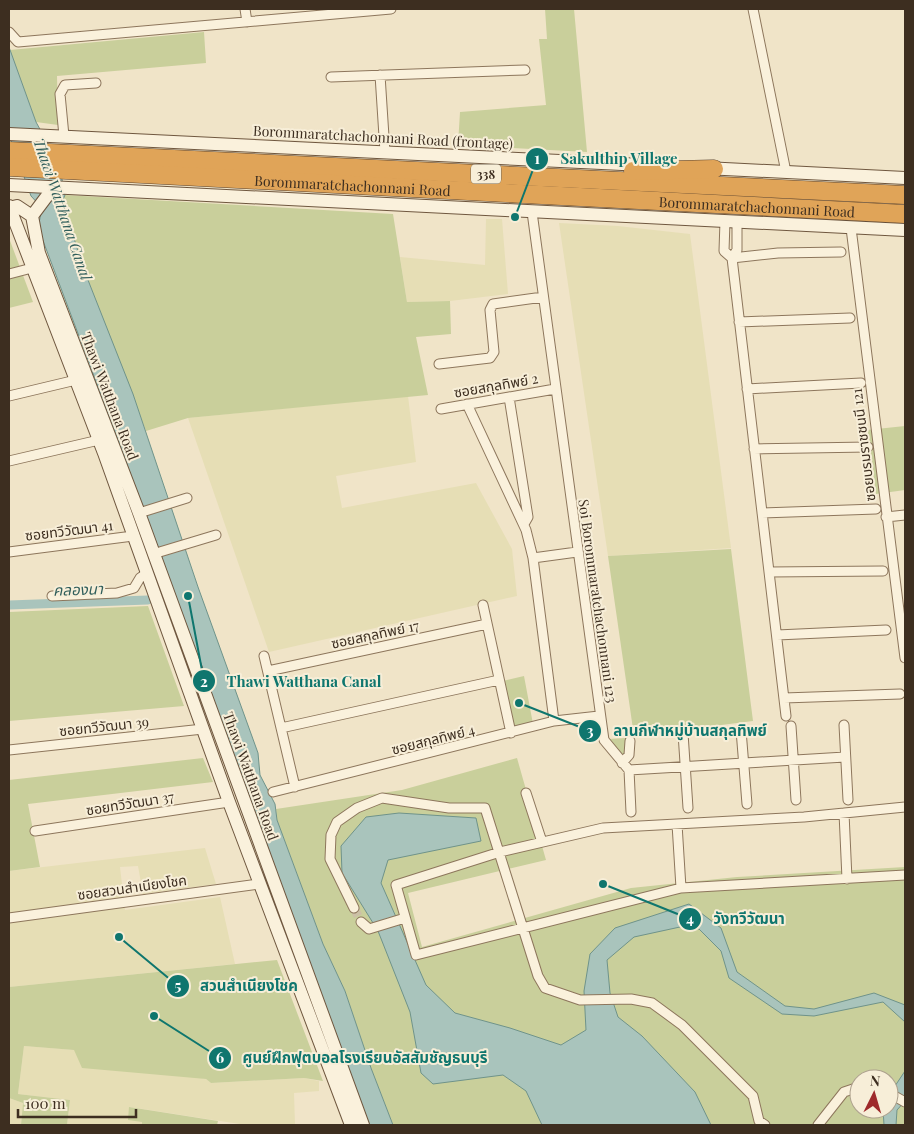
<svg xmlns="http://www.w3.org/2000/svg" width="914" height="1134" font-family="'Playfair Display','Noto Sans Thai',serif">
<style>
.farmland{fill:#e6deb5}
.green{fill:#c9cf9b;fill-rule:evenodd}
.water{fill:#a9c4bc;stroke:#6f938a}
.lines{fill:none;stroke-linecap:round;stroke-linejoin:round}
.canal{stroke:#a9c4bc;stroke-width:9}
.street-tunnel{stroke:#ccc0a6;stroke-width:9;stroke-dasharray:9 4.5;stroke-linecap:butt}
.street-casing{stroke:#8d765c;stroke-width:11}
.secondary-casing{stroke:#6f573f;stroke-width:14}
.highway-casing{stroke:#5b4430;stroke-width:19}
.street{stroke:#faf1dc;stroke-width:9}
.secondary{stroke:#faf1dc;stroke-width:12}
.highway{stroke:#e0a458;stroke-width:18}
.labels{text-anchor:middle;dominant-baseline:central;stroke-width:4;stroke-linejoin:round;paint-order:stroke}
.shield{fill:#f7eed8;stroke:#756857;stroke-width:1}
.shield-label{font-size:12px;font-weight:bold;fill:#3d2e20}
.street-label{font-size:14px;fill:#3d2e20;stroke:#f7eed8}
.water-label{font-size:15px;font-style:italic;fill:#2f5d5a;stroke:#f7eed8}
.leader{fill:none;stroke:#0f766e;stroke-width:2}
.callout-dot{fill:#0f766e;stroke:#f7eed8;stroke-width:2}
.mark-label{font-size:15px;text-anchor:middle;font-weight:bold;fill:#fff}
.callout-label{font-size:15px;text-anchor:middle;font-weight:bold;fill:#0f766e;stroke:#f7eed8;stroke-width:4;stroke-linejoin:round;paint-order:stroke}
</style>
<rect width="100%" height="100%" fill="#f0e4c8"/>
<path class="farmland" d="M486 219H502L508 294 450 301 407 302 400 257 485 265Z
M559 223 618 226 690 234 731 548 608 556Z
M408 396 416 462 336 476 342 508 476 483 512 549 517 596 269 652 188 418Z
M205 848 216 884 143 894 138 866 120 867 125 910 220 897 235 964 9 987V871Z
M24 1046 75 1050 206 1079 211 1083 304 1078 319 1081V1091L294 1093 295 1125H246L130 1107 142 1122V1125H67L70 1100 18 1094Z
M9 1098 23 1103 21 1125H9Z"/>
<path class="green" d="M545 9H574L587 152 458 145 460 112 546 105 539 39H547Z
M204 32 206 63 57 76 58 125 36 122 10 50Z
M65 195 393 214 407 302 450 301 451 334 416 337 428 395 188 418 146 431 86 275 62 202Z
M9 238 33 302 9 308Z
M905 426V490L876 494 867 430Z
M731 549 753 721 634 736 608 556Z
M148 606 184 706 9 721V612Z
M524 676 533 724 513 730 503 681Z
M626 738 628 752 623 758 608 739Z
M203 758 213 782 28 804 40 867 9 871V780Z
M517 758 546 860 408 893 422 947 631 888 737 877 905 867V1125H393L371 1068 345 991 323 944 277 820 276 809 402 790ZM859 1079H889V1109H859Z
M277 960 323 1081 304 1078 211 1083 206 1079 82 1068 74 1050 24 1046 18 1094 70 1100 67 1125H21L23 1103 9 1098V987Z
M129 1107 218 1121 217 1125H142V1122L128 1120Z"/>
<path class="water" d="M9 47 36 122 59 164 65 195 62 202 86 275 133 394 198 587 258 753 260 775 275 804 277 820 323 944 345 991 371 1068 393 1125H369C260 829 154 533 42 238L39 223 42 208 31 196 9 135Z
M399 813 476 818 481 841 388 860 381 883 426 985 455 1013 510 1028 561 1045 586 1030 584 991 590 954 615 928 689 904 721 928 737 972 785 1006 814 1009 874 993 905 1005V1022L883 1002 814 1016 782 1014 729 978 721 951 699 929 680 927 634 937 607 960 610 993 618 1017 642 1036 695 1092 711 1125H542L526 1091 503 1075 433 1084 421 1073 410 1012 378 931 342 873 341 846 366 817Z
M905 1071V1101L897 1110 896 1125H884L883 1109H889V1095Z"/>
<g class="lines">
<path class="canal" d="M9 605 148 600"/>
<path class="street-tunnel" d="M354 908 361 922"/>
<g class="street-casing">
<path id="street" d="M245 9 247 22
M753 9 786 172
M9 32 18 42 391 9
M380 75 385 152
M331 77 525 70
M64 136 60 94 65 85 96 83
M532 212 604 740 629 770 845 757
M725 221 724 251 732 258 737 250V222
M851 228 905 658
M9 274 32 268
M739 322 850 318
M439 364 490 358 494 352 490 310 493 304 543 297
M747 389 861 383
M9 396 76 380
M509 397 528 517 524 524
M467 404 526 530 533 558 554 721
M441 409 555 389
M754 449 868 447
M9 461 99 440
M139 513 187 498
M762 513 876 509
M886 517 905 515
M9 552 133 536
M153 554 216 535
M533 558 577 552
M769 572 883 571
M52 596 117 593 134 588 140 578 147 573
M483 605 511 733
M777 635 886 630
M264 656 295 787
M268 671 487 624
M784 698 900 694
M786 716 732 258 778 253 841 252
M844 725 848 800
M791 726 796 800
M281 728 499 680
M741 730 747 804
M683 733 688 808
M9 750 203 729
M622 763 629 755 630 741
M629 770 631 812
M273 792 554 721 599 716
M526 793 542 842
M905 807 804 817 603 828 500 852 396 885 416 955 681 888 905 875
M844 813 847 879
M677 824 681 888
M35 831 229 802
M354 908 330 859 331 835 337 822 357 808 382 798 449 808H485L538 976 545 988 580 1000 631 999 652 1003 682 1025 753 1096 759 1121 765 1125
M9 918 259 884
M361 922 369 929 405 918
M889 1093 905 1102
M818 1125 844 1092 859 1087"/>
</g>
<g class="secondary-casing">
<path id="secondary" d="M9 134 643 165
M705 168 905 178
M9 185 905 230
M53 188 32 216 39 253 139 513 363 1125
M9 206 104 453 229 802 351 1125
M9 208 17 206 32 216"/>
</g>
<g class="highway-casing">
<g id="highway">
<path d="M9 151 905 195"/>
<path id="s1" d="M9 167 905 214"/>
<path d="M633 171 714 169"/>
</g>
</g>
<use href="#street" class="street"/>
<use href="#secondary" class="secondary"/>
<use href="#highway" class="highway"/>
</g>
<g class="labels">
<rect class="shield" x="471" y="164.5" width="30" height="19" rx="4"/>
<g class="shield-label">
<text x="486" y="174">338</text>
</g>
<g class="street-label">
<text transform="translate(383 137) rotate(3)">Borommaratchachonnani Road (frontage)</text>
<text stroke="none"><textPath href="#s1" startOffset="344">Borommaratchachonnani Road</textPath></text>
<text stroke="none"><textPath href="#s1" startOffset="749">Borommaratchachonnani Road</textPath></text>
<text transform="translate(496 385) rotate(-10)">ซอยสกุลทิพย์ 2</text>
<text transform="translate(110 396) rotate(69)">Thawi Watthana Road</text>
<text transform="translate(863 445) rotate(-97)">ซอยบรมราชชนนี 121</text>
<text transform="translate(69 530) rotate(-7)">ซอยทวีวัฒนา 41</text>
<text transform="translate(598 601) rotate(82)">Soi Borommaratchachonnani 123</text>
<text transform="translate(375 634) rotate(-12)">ซอยสกุลทิพย์ 17</text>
<text transform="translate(104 726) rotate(-6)">ซอยทวีวัฒนา 39</text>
<text transform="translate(433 739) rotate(-14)">ซอยสกุลทิพย์ 4</text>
<text transform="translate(251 776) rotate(70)">Thawi Watthana Road</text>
<text transform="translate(130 803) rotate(-9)">ซอยทวีวัฒนา 37</text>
<text transform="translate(132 887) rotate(-8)">ซอยสวนสำเนียงโชค</text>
</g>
<g class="water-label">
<text transform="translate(63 209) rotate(71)">Thawi Watthana Canal</text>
<text transform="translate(78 589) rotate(-2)">คลองนา</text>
</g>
</g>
<path class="leader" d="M515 217L537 159M188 596L204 681M519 703L590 731M603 884L690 919M119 937L178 986M154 1016L220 1058"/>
<g class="callout-dot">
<circle cx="515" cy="217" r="5"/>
<circle cx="188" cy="596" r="5"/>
<circle cx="519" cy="703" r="5"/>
<circle cx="603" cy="884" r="5"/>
<circle cx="119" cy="937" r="5"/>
<circle cx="154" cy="1016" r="5"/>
<circle cx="537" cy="159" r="12"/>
<circle cx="204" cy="681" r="12"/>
<circle cx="590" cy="731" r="12"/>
<circle cx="690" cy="919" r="12"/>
<circle cx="178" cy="986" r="12"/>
<circle cx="220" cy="1058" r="12"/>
</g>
<g class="mark-label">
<text x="537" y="164">1</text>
<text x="204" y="687">2</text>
<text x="590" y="736">3</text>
<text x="690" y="924">4</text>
<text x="178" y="991">5</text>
<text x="220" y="1063">6</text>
</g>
<g class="callout-label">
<text x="619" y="164">Sakulthip Village</text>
<text x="304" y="687">Thawi Watthana Canal</text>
<text x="690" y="736">ลานกีฬาหมู่บ้านสกุลทิพย์</text>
<text x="749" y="924">วังทวีวัฒนา</text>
<text x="249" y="991">สวนสำเนียงโชค</text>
<text x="365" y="1063">ศูนย์ฝึกฟุตบอลโรงเรียนอัสสัมชัญธนบุรี</text>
</g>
<rect width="914" height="1134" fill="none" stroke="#3d2e20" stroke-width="20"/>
<g transform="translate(874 1094) rotate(5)"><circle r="24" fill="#f7eed8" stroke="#ada18e"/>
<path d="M0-4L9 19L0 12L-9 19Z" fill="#9e2a2b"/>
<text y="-8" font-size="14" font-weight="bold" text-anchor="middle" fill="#3d2e20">N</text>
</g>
<path d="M18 1109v8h118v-8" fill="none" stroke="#3d2e20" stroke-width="2.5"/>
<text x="25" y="1109" font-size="15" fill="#3d2e20" stroke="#f7eed8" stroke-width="4" paint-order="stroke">100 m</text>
</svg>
